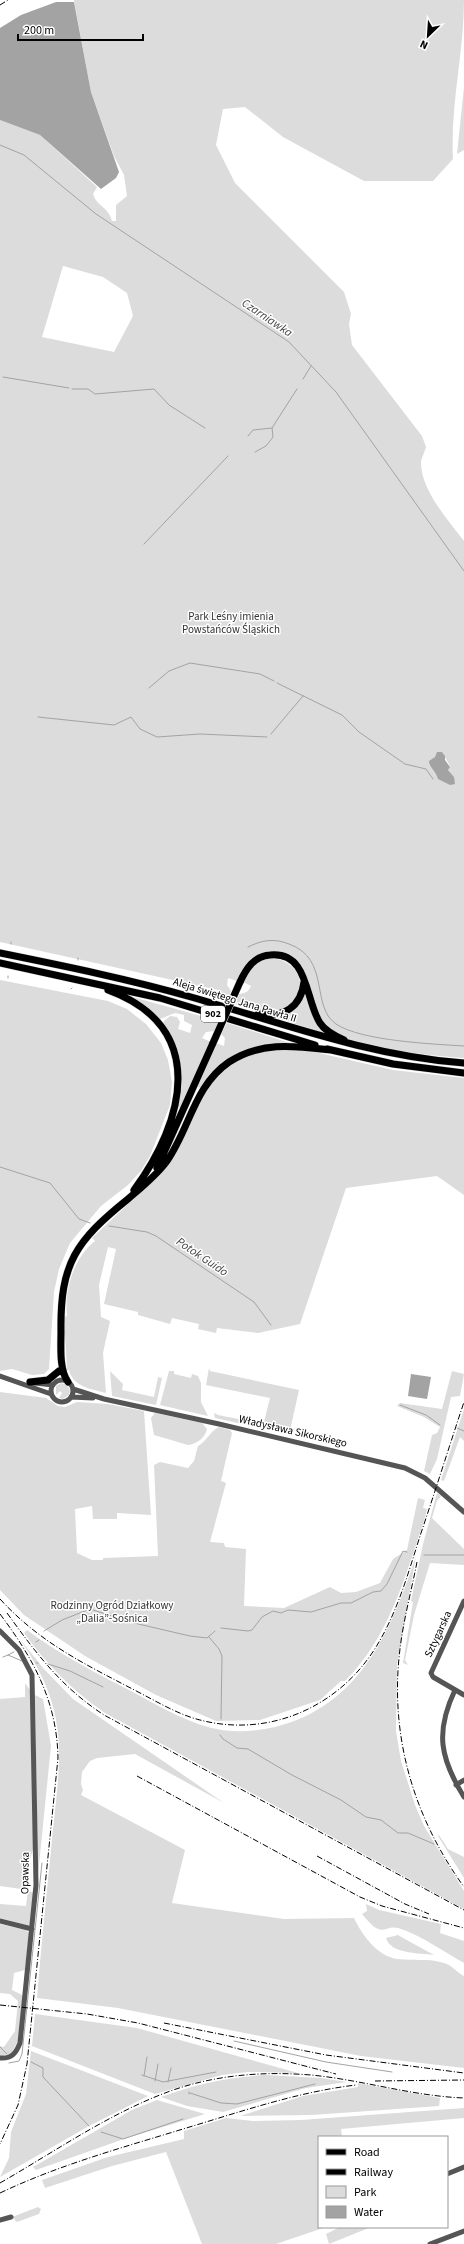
<svg xmlns="http://www.w3.org/2000/svg" width="464" height="2244" font-family="'Source Sans 3',sans-serif">
<style>
.green{fill:#dcdcdc;fill-rule:evenodd}
.water{fill:#a3a3a3}
.lines{fill:none;stroke-linecap:round;stroke-linejoin:round}
.stream{stroke:#a3a3a3;stroke-width:1}
.major-casing{stroke:#dbdbdb;stroke-width:8}
.minor{stroke:#555;stroke-width:5}
.major{stroke:#000;stroke-width:7}
.rail{stroke:#000;stroke-width:1;stroke-dasharray:6 2 1 2;stroke-linecap:butt}
.major-bridge-casing{stroke:#dbdbdb;stroke-width:8;stroke-linecap:butt}
.major-bridge{stroke:#000;stroke-width:7}
.labels{text-anchor:middle;dominant-baseline:central;stroke-width:3;stroke-linejoin:round;paint-order:stroke}
.shield{fill:#fff;stroke:#4c4c4c;stroke-width:1}
.shield-label{font-size:10px;font-weight:bold;fill:#000}
.park-label{font-size:11px;fill:#333;stroke:#fff}
.street-label{font-size:11px;fill:#000;stroke:#fff}
.water-label{font-size:12px;font-style:italic;fill:#444;stroke:#fff}
</style>
<rect width="100%" height="100%" fill="#fff"/>
<path class="green" d="M74 0H464C464 53 450 106 453 159L433 181H364L283 137 245 107 223 109 216 145 235 183 344 292 351 314 349 324 352 345 422 436 426 447C425 451 422 457 421 461 420 489 448 520 464 541V1058C434 1056 350 1048 328 1028 303 1005 317 940 263 953L237 981 228 978 227 985 231 991 227 1002 216 998 218 990 0 942V120L40 135 97 187 93 194C97 207 108 206 112 221H116V205L127 196 124 175 114 156 91 92ZM63 266 103 277 127 293 133 316 114 352 42 337ZM442 752 450 766 448 770 453 776 454 784 440 780 434 768 435 757Z
M464 87V150L457 154Z
M270 958C303 960 312 997 283 1010 271 1017 247 1008 235 1004L239 994C246 993 248 992 251 986L243 982C250 970 256 961 270 958Z
M0 980 108 1001 127 1009 146 1024 161 1043 168 1060 172 1082 170 1105 150 1156 141 1171 128 1185 101 1206 70 1243 59 1269 54 1292 49 1369 44 1374 32 1375 12 1369 0 1371Z
M305 990 325 1033 277 1018C291 1013 301 1007 305 990Z
M129 996 219 1021 214 1031 206 1032 202 1038 211 1042 182 1108 178 1107 181 1078 171 1035 163 1022 170 1016 177 1017 180 1022 178 1029 190 1033 192 1025 184 1021V1015L175 1013 160 1019Z
M227 1023 293 1044 245 1051 201 1088 197 1087 216 1043 224 1046 225 1038 221 1034Z
M274 1049 310 1051 393 1070 464 1078V1195L437 1176 346 1188 300 1324 258 1333 217 1328 216 1333 198 1329 199 1324 172 1318 170 1324 138 1315V1312L104 1304 116 1249 108 1247 99 1285 101 1317 110 1321 103 1353 106 1393C91 1389 73 1387 69 1370H67L64 1317 67 1316C64 1290 74 1257 95 1241L92 1238 158 1176 210 1083 232 1063 250 1054Z
M209 1368 210 1371 299 1390 289 1435 263 1426 270 1398 206 1385Z
M110 1371 123 1384 122 1390 154 1397 158 1377 162 1378 156 1405 112 1396Z
M169 1371H174V1374L191 1378 192 1374 198 1376 201 1383V1402L208 1416 160 1405Z
M452 1371 464 1374 460 1396 451 1397 437 1459 430 1474 424 1471 432 1435 437 1433 440 1427 424 1417 397 1406 400 1403 442 1409Z
M61 1383 67 1385 70 1390 69 1395 63 1399 59 1398 62 1393 60 1391 56 1395V1386Z
M0 1392 46 1398 58 1406 65 1407 77 1402 108 1404 144 1411 151 1515 117 1513V1519H93L92 1506 75 1509 77 1553 92 1560H103V1558L158 1556 154 1465 160 1462 188 1468 194 1461 198 1446C207 1441 210 1431 219 1427L230 1430 232 1433 221 1481 226 1483 210 1542 224 1543 225 1547 246 1549 244 1606 284 1608 330 1587 341 1593 356 1592 380 1583 393 1559 407 1550 418 1498 425 1500 423 1508 427 1509 425 1518C405 1576 390 1636 345 1681H341L320 1700 260 1720 216 1721 156 1695 85 1656 24 1615 0 1590Z
M464 1409V1441L460 1437 444 1481 441 1480Z
M155 1413 202 1423 207 1429C205 1438 197 1444 188 1445L154 1435 151 1418Z
M214 1413 218 1415 259 1423 256 1427 215 1418Z
M437 1493 441 1496 437 1501 432 1518 464 1549V1565L430 1563 414 1615 405 1660 408 1665 403 1663 413 1602 411 1601 423 1544Z
M416 1556 397 1664 396 1731 401 1761 415 1805 424 1826 464 1891V1909L105 1713C73 1691 47 1665 24 1633L27 1630C59 1654 94 1672 129 1690 155 1704 180 1719 208 1727 229 1733 254 1732 275 1727 360 1706 391 1631 416 1556Z
M19 1638 44 1669 73 1699 224 1803 135 1754 97 1758 90 1761 82 1772 81 1784 83 1790 81 1795 185 1850 172 1903 284 1919 354 1918C362 1935 378 1957 398 1959 412 1961 429 1958 444 1963 452 1965 456 1972 464 1976V2068L361 2056 118 2008 37 1998C41 1948 46 1899 51 1850 59 1761 74 1717 19 1638Z
M25 1683 30 1690 34 1845 28 1868V1890L33 1893 31 1925 29 1926 0 1918V1904L26 1906 28 1890 0 1886V1699L25 1697Z
M35 1695 43 1699 51 1746 38 1875Z
M439 1835 448 1849 464 1857V1878L438 1836Z
M366 1904 379 1910 441 1924 440 1933 464 1941V1963C444 1952 425 1938 404 1930 382 1920 386 1944 362 1914L367 1911Z
M0 1924 26 1930 29 1933 25 1970 14 1973 12 1990 22 1995 23 1998 18 2041 11 2054 0 2056V2046L4 2047 15 2031 18 2001 10 1994 0 1993Z
M398 1935 403 1938 434 1955C421 1953 390 1954 386 1938Z
M35 2014 137 2028 298 2073 248 2072 222 2075 155 2094 32 2046Z
M31 2051 148 2096 89 2126 0 2177 9 2158 11 2132 26 2094Z
M266 2075 321 2078 347 2082 306 2088 223 2112 187 2106 161 2097C195 2084 229 2077 266 2075Z
M358 2083 440 2098 439 2106 312 2115 240 2116 303 2096 358 2087Z
M157 2100 205 2114 124 2139 36 2170 33 2167 132 2110Z
M464 2108V2118L341 2129 342 2137H319V2227H326L276 2244H202L166 2152 112 2166 45 2188 42 2180 108 2157 184 2139V2131L226 2118 253 2121 301 2120Z
M38 2207 41 2209 39 2214 17 2222 12 2217Z
M340 2227H371L329 2244 326 2234Z"/>
<path class="water" d="M56 2H74L91 92 119 172 116 178 101 189 40 135 0 120V28L21 15Z
M437 752H442L445 756V760L450 767 448 770 454 777 455 784 450 785 438 779C436 771 429 767 429 761L435 757Z
M411 1374 431 1377 427 1399 408 1396Z"/>
<g class="lines">
<path class="stream" d="M0 145 24 155 96 214 289 342 336 392 464 571
M3 377 69 388
M303 379 311 366
M72 389H88L95 394 154 389 169 405 205 428
M248 436 253 430 272 428
M255 452 266 446 273 437 272 428 297 389
M144 544 228 456
M277 683 342 715 359 732 405 764 426 769 433 779
M149 688 169 671 190 663 260 674 274 681
M38 717 114 725 131 717 140 729 157 737 200 734 267 737
M271 734 303 696
M11 942V944
M248 947C262 940 274 938 289 944 331 959 310 1006 336 1024 361 1041 433 1044 464 1046
M78 960V958
M8 978V976
M71 989 72 988
M0 1167 50 1183 79 1219 90 1223
M109 1226 147 1232 156 1236 254 1302 271 1325
M400 1405 426 1415 440 1425
M457 1428 464 1431
M424 1555H464
M221 1628 248 1631 252 1630 262 1617 273 1611 281 1613 288 1610 311 1612 341 1603H351L373 1592 381 1591 387 1584 403 1551 407 1552
M44 1631 62 1620 90 1609 134 1623 190 1636 207 1638 215 1631
M209 1637 219 1649 222 1656 221 1719
M36 1642 39 1640
M8 1655 14 1652
M3 1657 8 1655 22 1661
M36 1663H38
M48 1664 70 1671 103 1687
M220 1735 223 1739 237 1748 248 1749 292 1775 341 1800 366 1817 381 1820 398 1833H408L434 1844
M234 2041 326 2062 392 2072
M0 2047 7 2054
M31 2062 43 2068V2077L89 2126
M9 2063 19 2061 22 2054 42 1863
M142 2075 163 2082 216 2072
M144 2076 147 2057
M155 2081 158 2064
M168 2082 171 2068
M189 2092V2094
M190 2093 221 2103 237 2104 315 2084
M101 2132 123 2139 183 2119"/>
<g class="major-casing">
<path id="major" d="M0 953C64 966 128 979 191 997 282 1023 369 1056 464 1063
M0 963 160 998 315 1045
M240 982C246 969 254 956 270 955 309 951 305 1000 320 1023 325 1031 335 1036 344 1040
M108 990C209 1027 185 1121 134 1190
M258 1014C284 1018 301 1007 304 982
M327 1049 393 1064 464 1073
M157 1168 213 1043
M30 1382 48 1380 59 1371
M68 1382C59 1370 61 1346 61 1331 60 1263 76 1241 128 1199 142 1187 157 1175 167 1161 190 1128 194 1086 229 1062 261 1041 295 1046 331 1050"/>
</g>
<path class="minor" d="M0 1376 51 1394
M51 1391a11 11 0 1 1 22 0a11 11 0 1 1-22 0Z
M35 1383 53 1385
M73 1389 104 1399 219 1424 405 1468 425 1478 464 1512
M71 1397 93 1398
M464 1601 431 1673 433 1677 464 1695
M0 1631 19 1650 32 1675 36 1885 20 2043C16 2053 12 2059 0 2058
M455 1690C435 1732 440 1758 464 1797
M456 1785 464 1780
M0 1921 32 1929
M447 2174 464 2167
M0 2220 11 2217
M430 2244 464 2231"/>
<use href="#major" class="major"/>
<path class="rail" d="M0 5 8 0
M417 1562C411 1593 402 1625 399 1658 391 1741 415 1819 464 1887
M0 1599C42 1645 89 1666 142 1694 161 1704 180 1715 200 1720 269 1738 339 1707 376 1647 397 1613 408 1574 420 1536 435 1492 449 1447 464 1402
M7 1613C36 1653 61 1687 104 1715L464 1910
M0 1614C33 1658 57 1701 58 1758L27 2064 18 2105 0 2144
M137 1776 360 1897 382 1906 464 1928
M317 1856 405 1904 429 1914
M0 2005 87 2014 138 2023 336 2074
M164 2023 326 2055 464 2073
M375 2081 464 2080
M0 2183C54 2152 107 2115 165 2093 212 2075 262 2071 311 2075 363 2080 412 2096 464 2098
M0 2193C59 2165 121 2148 183 2129 240 2112 297 2092 356 2085"/>
<g class="major-bridge-casing">
<path id="major-bridge" d="M213 1043 240 982"/>
</g>
<use href="#major-bridge" class="major-bridge"/>
</g>
<g class="labels">
<rect class="shield" x="201" y="1006" width="24" height="16" rx="3"/>
<g class="shield-label">
<text x="213" y="1014">902</text>
</g>
<g class="park-label">
<text x="231" y="616">Park Leśny imienia<tspan x="231" dy="13">Powstańców Śląskich</tspan></text>
<text x="112" y="1605">Rodzinny Ogród Działkowy<tspan x="112" dy="13">„Dalia”-Sośnica</tspan></text>
</g>
<g class="street-label">
<text transform="translate(235 1000) rotate(17)">Aleja świętego Jana Pawła II</text>
<text transform="translate(293 1431) rotate(13)">Władysława Sikorskiego</text>
<text transform="translate(438 1634) rotate(-65)">Sztygarska</text>
<text transform="translate(25 1873) rotate(-89)">Opawska</text>
</g>
<g class="water-label">
<text transform="translate(267 318) rotate(34)">Czarniawka</text>
<text transform="translate(202 1257) rotate(34)">Potok Guido</text>
</g>
</g>
<rect x="318" y="2136" width="130" height="92" fill="#ffffff" stroke="#999999"/>
<rect x="326" y="2149" width="20" height="6" fill="#000000" stroke="#999999"/>
<text x="354" y="2156" font-size="12" fill="#000000">Road</text>
<rect x="326" y="2169" width="20" height="6" fill="#000000" stroke="#999999"/>
<text x="354" y="2176" font-size="12" fill="#000000">Railway</text>
<rect x="326" y="2186" width="20" height="12" fill="#dcdcdc" stroke="#999999"/>
<text x="354" y="2196" font-size="12" fill="#000000">Park</text>
<rect x="326" y="2206" width="20" height="12" fill="#a3a3a3" stroke="#999999"/>
<text x="354" y="2216" font-size="12" fill="#000000">Water</text>
<g transform="translate(428 36) rotate(205)" stroke="#ffffff" stroke-width="3" paint-order="stroke">
<path d="M0-3L7 15L0 10L-7 15Z" fill="#000000"/>
<text y="-6" font-size="11" font-weight="bold" text-anchor="middle" fill="#000000">N</text>
</g>
<path d="M18 34v6h125v-6" fill="none" stroke="#000000" stroke-width="2"/>
<text x="24" y="34" font-size="12" fill="#000000" stroke="#ffffff" stroke-width="3" paint-order="stroke">200 m</text>
</svg>
